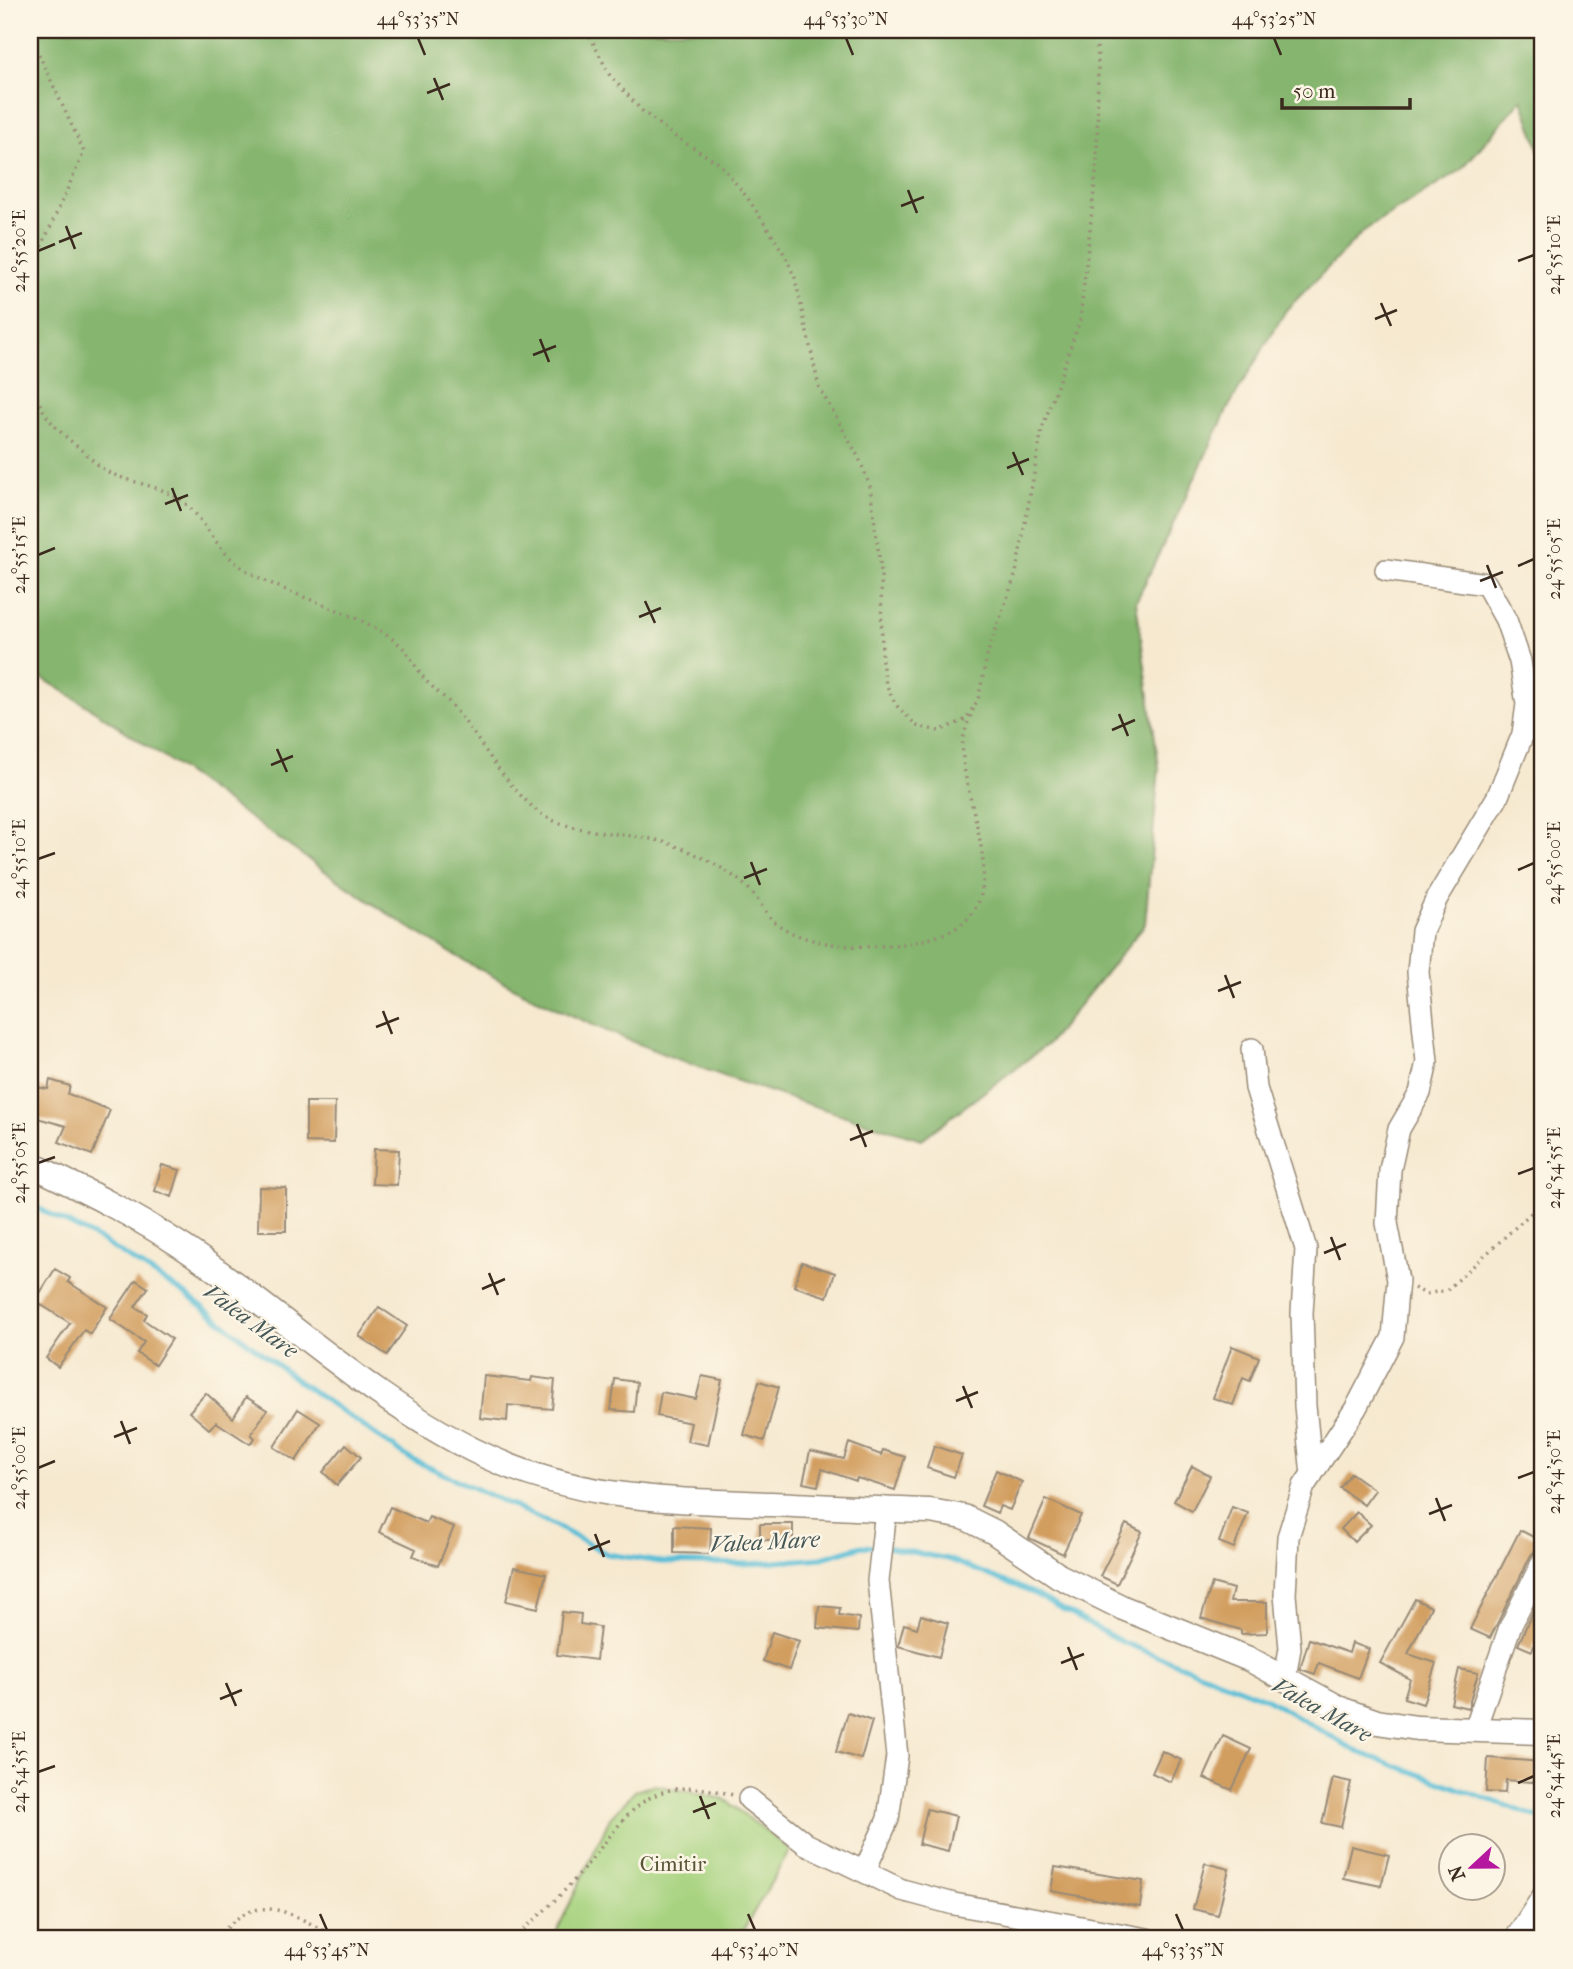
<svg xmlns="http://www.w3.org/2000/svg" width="1573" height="1969" font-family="'IM FELL French Canon',serif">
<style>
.green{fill:#a7d380;stroke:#717e4f;stroke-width:2}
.forest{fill:#85b56e;stroke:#607046;stroke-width:2}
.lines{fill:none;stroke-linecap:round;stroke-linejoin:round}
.stream{stroke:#59bed7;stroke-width:5}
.building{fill:#d29e5f}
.minor-casing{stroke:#988a77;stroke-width:24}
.tertiary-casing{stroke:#988a77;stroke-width:27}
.path{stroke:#988a77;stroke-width:3.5;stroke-dasharray:2 5;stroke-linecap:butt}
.minor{stroke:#fff;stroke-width:21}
.tertiary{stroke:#fff;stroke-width:24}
.ticks{fill:none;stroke:#3b2a1e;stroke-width:2.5}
.labels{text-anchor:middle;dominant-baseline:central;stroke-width:5;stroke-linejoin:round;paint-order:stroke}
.park-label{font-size:21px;fill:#565436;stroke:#fcf5e5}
.water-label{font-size:23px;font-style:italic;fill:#445656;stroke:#fcf5e5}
.neatline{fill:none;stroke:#3b2a1e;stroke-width:2.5}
.ticks-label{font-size:18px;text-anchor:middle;fill:#3b2a1e}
</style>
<rect width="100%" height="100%" fill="#fcf5e5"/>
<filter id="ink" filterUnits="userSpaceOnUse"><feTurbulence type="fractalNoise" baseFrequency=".0143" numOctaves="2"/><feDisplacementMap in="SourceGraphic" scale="14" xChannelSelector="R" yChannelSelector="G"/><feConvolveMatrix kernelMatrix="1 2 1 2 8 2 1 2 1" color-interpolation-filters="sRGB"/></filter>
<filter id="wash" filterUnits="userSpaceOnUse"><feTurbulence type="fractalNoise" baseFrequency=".00686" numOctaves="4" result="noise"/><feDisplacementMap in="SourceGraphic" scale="28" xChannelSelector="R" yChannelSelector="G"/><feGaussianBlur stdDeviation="1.57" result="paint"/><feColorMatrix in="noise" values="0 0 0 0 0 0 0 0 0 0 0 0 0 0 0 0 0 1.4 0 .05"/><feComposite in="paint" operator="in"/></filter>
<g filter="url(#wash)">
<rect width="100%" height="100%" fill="#f6e9d0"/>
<path class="green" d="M655 1785 724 1799 790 1850 738 1939H553L610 1818 635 1791Z"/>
<path class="forest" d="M30 30H1543V160L1522 99 1461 170 1365 230 1286 310 1228 408 1136 602 1159 768 1145 924 1049 1043 922 1139C748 1088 575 1032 420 934 287 851 165 750 30 671Z"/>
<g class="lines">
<path class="stream" d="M30 1204 102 1241 188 1296 298 1381 409 1458 554 1525 607 1554 660 1562 751 1564 822 1558 862 1546 876 1547
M885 1547 948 1559 1031 1592 1122 1642 1265 1698 1358 1752 1543 1819"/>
</g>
<g id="blocks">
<path class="building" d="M50 1080 70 1086 68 1094 110 1110 92 1155 59 1142 66 1126 30 1116V1086L48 1089Z
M306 1102H335L334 1143 306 1142Z
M374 1149 399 1150 397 1185 372 1184Z
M162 1165 180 1170 172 1197 155 1191Z
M259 1187 286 1188V1231H258Z
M802 1262 835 1273 827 1297 794 1286Z
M55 1269 70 1278 68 1282 107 1307 90 1334 84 1330 58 1367 46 1358 70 1323 35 1301Z
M136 1280 148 1288 135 1307 147 1314 144 1320 172 1339 155 1365 137 1353 144 1342 110 1319Z
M379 1307 407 1326 387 1355 359 1336Z
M1232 1346 1259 1357 1250 1381 1243 1378 1233 1405 1213 1398Z
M484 1376 531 1381 532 1377 555 1380 552 1409 508 1405 507 1421 480 1418Z
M702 1376 722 1380 708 1445 687 1441 691 1423 657 1416 661 1392 696 1399Z
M615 1379 637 1382 634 1412 611 1410Z
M759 1381 779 1387 764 1441 744 1435Z
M206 1393 233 1418 246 1397 267 1410 251 1434 255 1438 250 1444 216 1422 209 1429 189 1412Z
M298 1409 320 1423 296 1461 274 1447Z
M849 1443 881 1455 883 1450 905 1457 895 1490 857 1478 856 1481 822 1469 818 1486 803 1483 810 1451 844 1459Z
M346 1444 361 1457 337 1485 323 1472Z
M934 1446 962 1455 954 1477 927 1468Z
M1192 1466 1210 1476 1192 1511 1174 1501Z
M996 1470 1022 1482 1010 1510 1000 1506 997 1513 981 1506Z
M1351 1473 1375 1490 1364 1505 1340 1488Z
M1046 1499 1081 1515 1063 1554 1029 1538Z
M390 1507 426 1523 429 1517 454 1527 438 1566 413 1556 416 1549 379 1532Z
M1232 1507 1248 1513 1234 1548 1219 1542Z
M1357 1512 1371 1525 1354 1542 1341 1529Z
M760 1524H793V1540H760Z
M1126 1524 1142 1532 1117 1584 1100 1576Z
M674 1526 711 1528 710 1554 674 1553Z
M1520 1530 1543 1542 1531 1555 1490 1638 1470 1629Z
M514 1567 546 1574 538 1608 506 1601Z
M1212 1583 1233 1589 1230 1602H1267V1633L1241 1634V1630L1201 1618Z
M1415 1599 1431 1607 1408 1654 1436 1663 1423 1704 1404 1698 1410 1679 1380 1663Z
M819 1606 840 1608 839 1615 859 1618 858 1632 817 1628Z
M1535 1606 1543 1609V1624L1532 1651 1518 1645Z
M562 1612 581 1614 580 1624 600 1627 596 1660 557 1655Z
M921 1615 948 1623 939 1657 898 1646 904 1624 917 1628Z
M772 1632 799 1641 789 1670 763 1661Z
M1309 1639 1349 1653 1352 1643 1369 1649 1358 1678 1319 1663 1315 1674 1300 1669Z
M1459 1669 1478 1673 1468 1708 1451 1704Z
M848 1713 872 1721 861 1759 836 1752Z
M1223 1736 1251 1749 1232 1790 1204 1778Z
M1162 1751 1181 1760 1171 1782 1152 1773Z
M1488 1758 1543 1762V1783L1506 1780 1505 1793 1486 1792Z
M1333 1778 1351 1782 1341 1827 1322 1823Z
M927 1809 956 1816 948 1851 919 1844Z
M1351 1846 1389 1855 1381 1886 1343 1878Z
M1205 1863 1229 1869 1218 1915 1193 1909Z
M1055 1867 1143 1881 1140 1907 1051 1891Z"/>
</g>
</g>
<g filter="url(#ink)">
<use href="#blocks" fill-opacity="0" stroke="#988a77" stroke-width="2"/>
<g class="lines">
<g class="minor-casing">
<path id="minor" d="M1252 1049 1256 1088 1306 1249 1302 1313 1305 1406 1312 1475
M1285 1678 1290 1648 1285 1595 1288 1537 1304 1486 1356 1408 1393 1337 1398 1280 1387 1223 1390 1170 1399 1129 1420 1093 1427 1062 1418 972 1422 931 1437 898 1497 798 1523 734 1527 704 1520 661 1506 620 1486 584 1386 570
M1475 1729 1510 1627 1543 1561
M749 1799 806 1844 902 1890 954 1904 1147 1939
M865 1870 888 1819 897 1756 878 1581 886 1510
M1515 1939 1543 1896"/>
</g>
<g class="tertiary-casing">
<path id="tertiary" d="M30 1164C82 1189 135 1215 183 1247 281 1312 367 1397 473 1450 572 1500 664 1500 771 1504 824 1506 877 1510 930 1511L964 1517 994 1532 1059 1576 1123 1608 1249 1659 1343 1710 1377 1722 1417 1728 1543 1732"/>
</g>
<path class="path" d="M587 30 609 74 641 110 677 138 720 164 747 197 785 255 795 278 819 387 859 458 870 486 881 571 882 662 886 684 895 704 917 726 939 731 965 720 978 700 988 652 1016 573 1042 429 1080 320 1097 164 1098 58 1095 30
M30 35 84 152 30 272
M30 377C41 417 54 427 85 453 93 460 102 470 112 474 133 483 159 486 178 498 206 516 213 551 249 572 297 600 355 609 399 644 410 653 415 668 424 678 431 687 441 694 449 702 480 738 500 779 536 810 568 837 631 830 670 844 696 853 728 869 748 888 758 898 764 912 774 921 811 955 912 952 954 929 1018 894 957 795 963 741 964 730 970 718 974 708
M1414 1288 1426 1294 1447 1290 1543 1202
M218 1939C256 1885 293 1915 339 1939
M513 1939C537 1918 561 1896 582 1871 631 1812 646 1771 733 1795"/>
<use href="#minor" class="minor"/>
<use href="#tertiary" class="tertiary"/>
</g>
</g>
<path class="ticks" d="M418 38 425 55M846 38 853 55M1274 38 1281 55M434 78 443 100M427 93 450 84M908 190 917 213M901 206 924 197M66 226 75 249M59 242 82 233M38 251 55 244M1518 261 1534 255M1381 303 1391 326M1375 319 1397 310M540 339 549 362M533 355 556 346M1013 452 1023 475M1007 468 1029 459M172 488 181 511M165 504 188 495M38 555 55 548M1487 565 1496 588M1518 566 1534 559M1480 581 1503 572M645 601 655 623M639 617 661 608M1119 714 1128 736M1112 730 1135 720M277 749 287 772M271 765 293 756M38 859 55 853M751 862 760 885M1518 870 1534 863M744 878 767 869M1225 975 1234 998M1218 991 1241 982M383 1011 392 1034M376 1027 399 1018M857 1124 866 1147M850 1140 873 1131M38 1163 55 1157M1518 1174 1534 1168M1331 1237 1340 1260M1324 1253 1346 1244M489 1273 498 1295M482 1289 505 1279M963 1386 972 1408M956 1401 978 1392M121 1421 130 1444M114 1437 137 1428M38 1468 55 1461M1518 1478 1534 1472M1436 1498 1445 1521M1429 1514 1452 1505M595 1534 604 1557M588 1550 610 1541M1068 1647 1077 1670M1061 1663 1084 1654M226 1683 236 1706M220 1699 242 1690M38 1772 55 1766M1518 1783 1534 1776M700 1796 709 1819M693 1812 716 1803M320 1914 327 1930M748 1914 755 1930M1176 1914 1183 1930"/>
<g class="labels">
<g class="park-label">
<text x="673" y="1864">Cimitir</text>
</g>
<g class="water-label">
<text transform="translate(251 1321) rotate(36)">Valea Mare</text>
<text transform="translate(765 1542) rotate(-3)">Valea Mare</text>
<text transform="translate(1322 1710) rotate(29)">Valea Mare</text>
</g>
</g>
<rect width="1573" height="1969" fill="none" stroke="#fcf5e5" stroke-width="77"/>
<g transform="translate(1472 1867) rotate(248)"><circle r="33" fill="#fcf5e5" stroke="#afa495" stroke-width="2"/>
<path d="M0-5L12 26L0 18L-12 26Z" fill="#b5179e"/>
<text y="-10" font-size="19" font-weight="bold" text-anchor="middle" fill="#3b2a1e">N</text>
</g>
<path d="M1282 98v10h128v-10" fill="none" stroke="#3b2a1e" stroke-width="3.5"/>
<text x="1293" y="98" font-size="21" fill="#3b2a1e" stroke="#fcf5e5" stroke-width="5" paint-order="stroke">50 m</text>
<rect x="38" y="38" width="1496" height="1892" class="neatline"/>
<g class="ticks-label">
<text x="418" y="25">44°53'35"N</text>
<text x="846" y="25">44°53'30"N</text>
<text x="1274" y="25">44°53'25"N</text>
<text transform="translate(19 251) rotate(-90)" y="6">24°55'20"E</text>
<text transform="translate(1554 255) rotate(-90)" y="6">24°55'10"E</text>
<text transform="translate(19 555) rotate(-90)" y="6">24°55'15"E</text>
<text transform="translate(1554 559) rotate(-90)" y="6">24°55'05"E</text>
<text transform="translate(19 859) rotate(-90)" y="6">24°55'10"E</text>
<text transform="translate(1554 863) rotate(-90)" y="6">24°55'00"E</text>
<text transform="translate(19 1163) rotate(-90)" y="6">24°55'05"E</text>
<text transform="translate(1554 1168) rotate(-90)" y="6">24°54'55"E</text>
<text transform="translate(19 1468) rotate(-90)" y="6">24°55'00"E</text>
<text transform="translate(1554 1472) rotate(-90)" y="6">24°54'50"E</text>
<text transform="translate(19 1772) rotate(-90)" y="6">24°54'55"E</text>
<text transform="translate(1554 1776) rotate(-90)" y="6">24°54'45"E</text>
<text x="327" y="1956">44°53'45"N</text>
<text x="755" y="1956">44°53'40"N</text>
<text x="1183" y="1956">44°53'35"N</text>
</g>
</svg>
